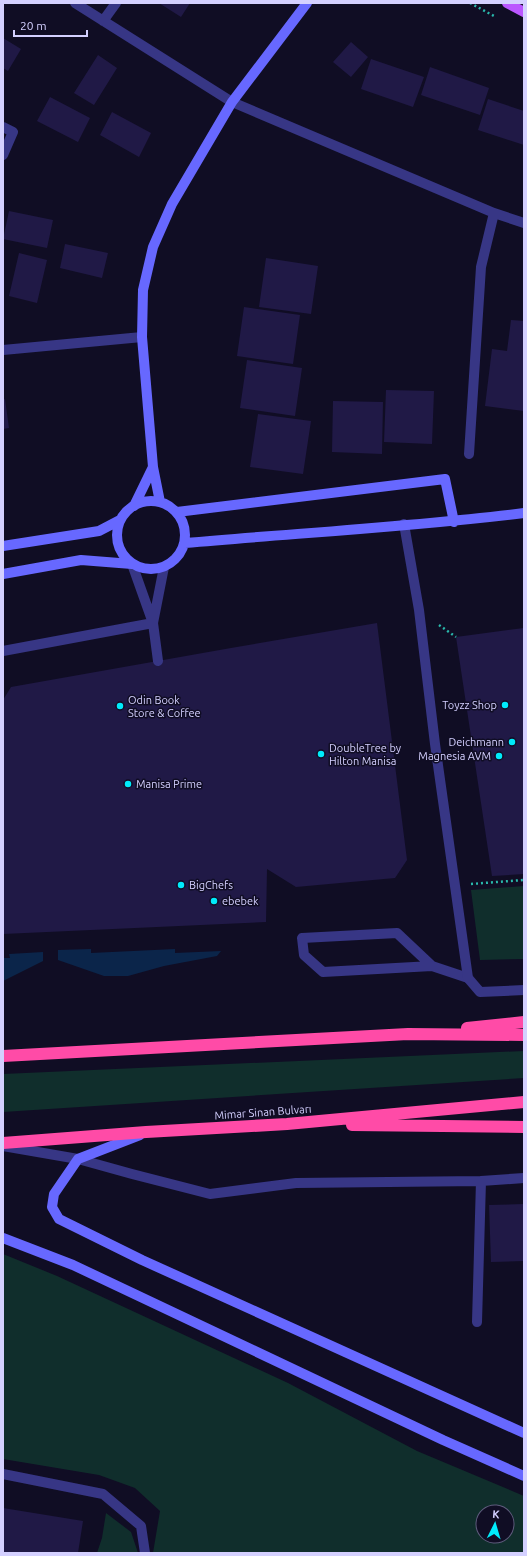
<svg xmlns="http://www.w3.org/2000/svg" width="527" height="1556" font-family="Ubuntu,sans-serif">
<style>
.green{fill:#102e2c;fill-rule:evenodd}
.water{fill:#0b254a}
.building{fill:#201946}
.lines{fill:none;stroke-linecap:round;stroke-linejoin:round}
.path{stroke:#2ab9ac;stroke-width:2.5;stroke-dasharray:2 3;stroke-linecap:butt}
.lane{stroke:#373685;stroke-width:10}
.street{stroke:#373685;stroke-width:10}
.secondary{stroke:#6768ff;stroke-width:10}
.primary{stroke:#bb57ff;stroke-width:10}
.highway{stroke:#ff4ba7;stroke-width:12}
.poi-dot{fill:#00ebfb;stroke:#100d24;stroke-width:1.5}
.labels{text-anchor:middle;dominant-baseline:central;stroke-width:3;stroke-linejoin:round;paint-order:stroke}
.poi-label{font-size:11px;fill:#d4d0ff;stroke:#100d24;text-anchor:start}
.street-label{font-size:11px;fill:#d4d0ff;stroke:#100d24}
</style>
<rect width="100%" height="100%" fill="#100d24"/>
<path class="green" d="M524 886V959L480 960 471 890Z
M524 1051V1078L3 1112V1074Z
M3 1254 57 1276 288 1383 417 1451 524 1496V1553H153L160 1511 135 1488 99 1475 3 1459ZM483 1512H507V1536H483Z
M106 1513 131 1532 138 1553H97L102 1538Z"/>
<path class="water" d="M91 949V953L175 949V953L221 951 217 956 164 966 128 976H104L58 960V950Z
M43 952V961L3 981V958H10L9 954Z"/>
<path class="building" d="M159 3H190L181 17Z
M3 38 21 49 8 71 3 68Z
M351 42 368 57 351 77 333 62Z
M98 55 117 68 94 105 74 93Z
M371 59 424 77 413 107 361 89Z
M430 67 489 88 480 115 421 95Z
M50 97 90 118 78 142 37 121Z
M488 99 524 111V145L478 130Z
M112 112 151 133 139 157 100 135Z
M9 211 53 220 47 248 3 239Z
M65 244 108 253 102 278 60 268Z
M19 253 47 260 37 303 9 296Z
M266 258 318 266 311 314 259 307Z
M244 307 300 315 293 364 237 356Z
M511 320 524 321V411L485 406 492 349 507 351Z
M247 360 302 368 295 416 240 408Z
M386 390 434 391 432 444 384 442Z
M5 399 9 428 3 429V400Z
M333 401 383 402 382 454 332 452Z
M258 414 311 421 303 474 250 467Z
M377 623 407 860 395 878 296 887 267 869 266 922 3 934V700L11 687 231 648Z
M524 628V874L492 876 456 637Z
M524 1204V1261L491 1262 489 1205Z
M3 1508 83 1521 78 1553H3Z"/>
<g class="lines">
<path class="path" d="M470 3 494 16
M439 625 456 637
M471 884 524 880"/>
<path class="lane" d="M132 564 153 623 158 661
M153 623 164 567
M3 651 153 623
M432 966 323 972 304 955 302 938 397 933 432 966 468 978
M3 1146 78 1159 132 1174 210 1194 296 1183 481 1181 477 1322
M481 1181 524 1178
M3 1474 103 1494 141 1526 145 1553"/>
<path class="street" d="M75 3 232 102 494 213 524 223
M103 21 116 3
M3 127 13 132 3 155
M3 350 142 337
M469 454 481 267 494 213
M404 524 419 610 435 744 468 978 480 992 524 990"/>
<path class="secondary" d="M117 535a34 34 0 1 1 68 0a34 34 0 1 1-68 0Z
M160 502 153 467 142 337 143 290 153 247 172 204 232 102 307 3
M134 506 153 467
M177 512 445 479 454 522
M185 543C298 533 411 527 524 513
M3 546 99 531 120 520
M3 574 81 560 132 564
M140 1135 78 1159 54 1194 52 1207 59 1219 142 1260 524 1433
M3 1238 73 1265 443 1440 524 1476"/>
<path class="primary" d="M507 3 524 12"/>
<path class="highway" d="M467 1028 524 1022
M3 1056 408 1034 524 1035
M352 1125 524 1127
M3 1143 146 1132 287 1124 524 1102"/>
</g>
<g class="poi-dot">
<circle cx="505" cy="705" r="4"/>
<circle cx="120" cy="706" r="4"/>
<circle cx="512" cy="742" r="4"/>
<circle cx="321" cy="754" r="4"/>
<circle cx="499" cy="756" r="4"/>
<circle cx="128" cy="784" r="4"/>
<circle cx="181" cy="885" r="4"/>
<circle cx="214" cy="901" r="4"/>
</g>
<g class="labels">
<g class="poi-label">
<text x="128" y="700">Odin Book<tspan x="128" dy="13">Store &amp; Coffee</tspan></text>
<text x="497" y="705" text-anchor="end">Toyzz Shop</text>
<text x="504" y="742" text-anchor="end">Deichmann</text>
<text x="329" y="748">DoubleTree by<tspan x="329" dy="13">Hilton Manisa</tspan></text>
<text x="491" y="756" text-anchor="end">Magnesia AVM</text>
<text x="136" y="784">Manisa Prime</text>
<text x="189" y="885">BigChefs</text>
<text x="222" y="901">ebebek</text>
</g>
<g class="street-label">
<text transform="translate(263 1112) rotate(-4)">Mimar Sinan Bulvarı</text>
</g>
</g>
<rect width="527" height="1556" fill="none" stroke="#d4d0ff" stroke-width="8"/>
<g transform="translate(495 1524) rotate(5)"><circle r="19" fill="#100d24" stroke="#5e5b7c"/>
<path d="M0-3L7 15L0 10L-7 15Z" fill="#00ebfb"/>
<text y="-6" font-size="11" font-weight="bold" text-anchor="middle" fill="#d4d0ff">K</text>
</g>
<path d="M14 30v6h73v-6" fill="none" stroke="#d4d0ff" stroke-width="2"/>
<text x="20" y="30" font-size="12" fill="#d4d0ff" stroke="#100d24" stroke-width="3" paint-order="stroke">20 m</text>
</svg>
